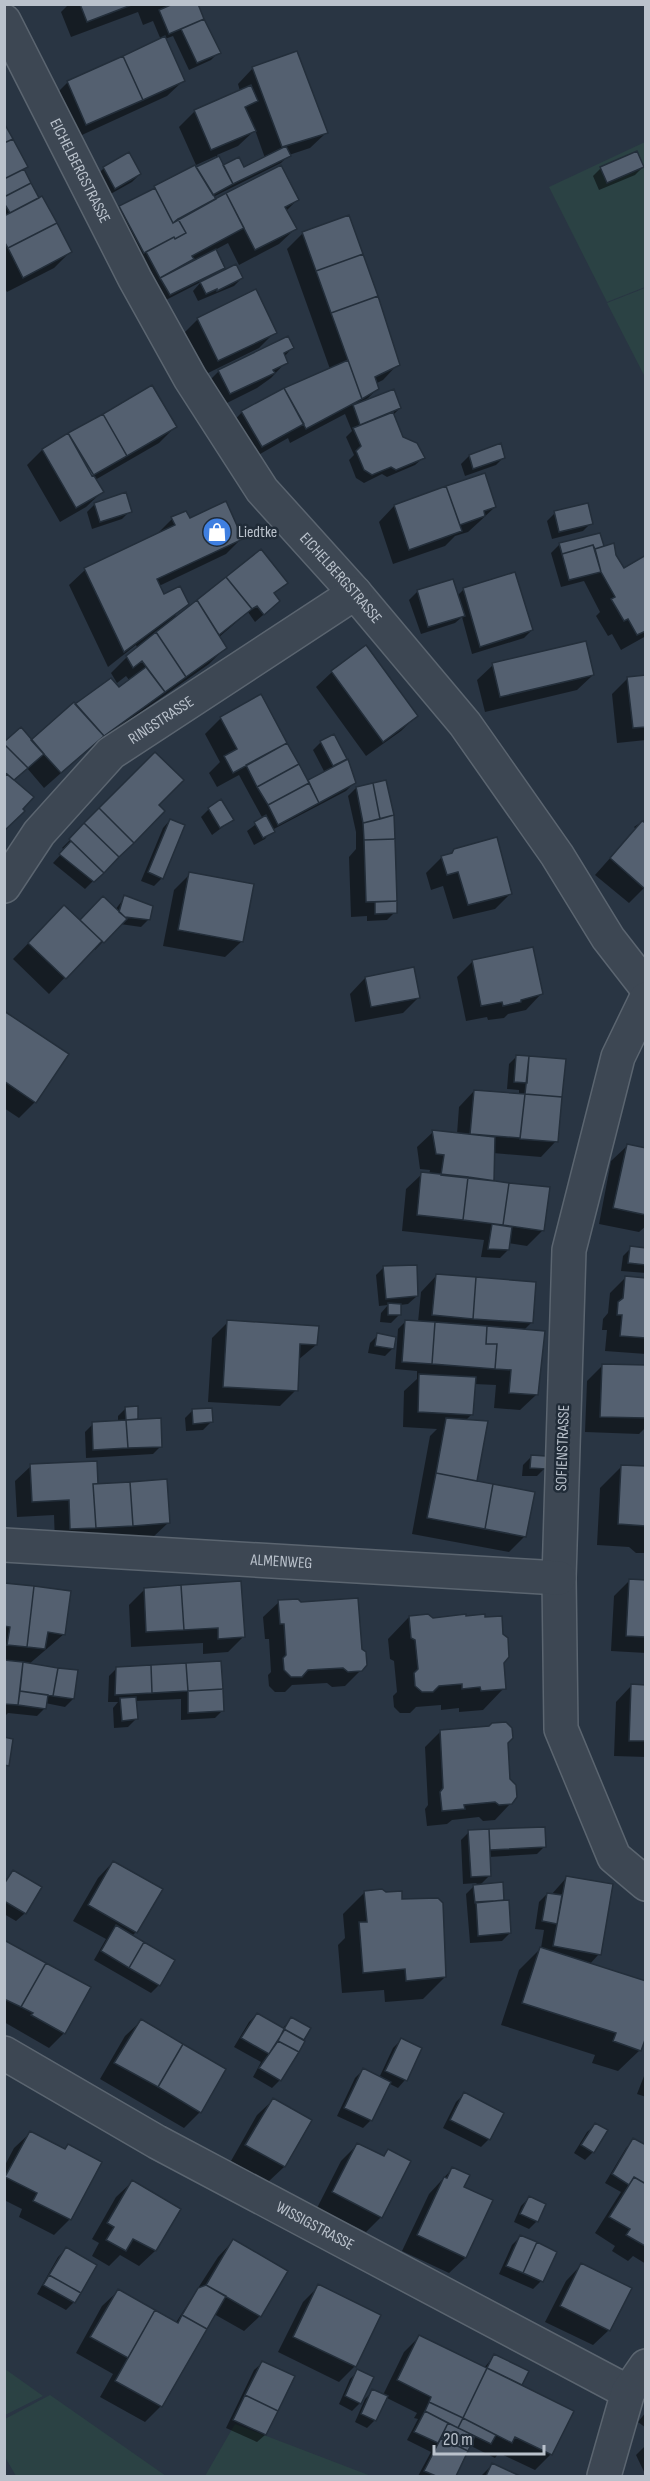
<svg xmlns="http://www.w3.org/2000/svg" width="650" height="2481" font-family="'Sofia Sans Condensed',sans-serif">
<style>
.green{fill:#2b4244}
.shadow{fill:#0007;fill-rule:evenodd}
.building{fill:#546070;stroke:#232e3a;stroke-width:1.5}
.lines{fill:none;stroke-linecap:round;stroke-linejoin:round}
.minor-casing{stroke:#5b6570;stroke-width:36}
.minor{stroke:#3d4753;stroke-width:33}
.labels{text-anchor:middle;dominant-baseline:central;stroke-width:5;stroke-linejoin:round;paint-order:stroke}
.street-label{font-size:16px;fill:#bac2cc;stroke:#212c38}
.poi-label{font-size:16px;fill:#bac2cc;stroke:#212c38;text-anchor:start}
</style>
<rect width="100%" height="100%" fill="#293543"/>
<path class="green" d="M645 142V287L607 302 549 187Z
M645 288V377L607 303Z
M5 2369 43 2396 5 2415Z
M50 2395 166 2476H16L5 2457V2419Z
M235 2424 371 2476H372H205Z"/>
<path class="shadow" d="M69 4H197L219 52 211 60 189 70 173 36 165 39 183 81 167 96 71 140 52 98 68 82 161 40 153 21 143 25 138 12 71 37 61 12Z
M253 68 326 133 310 148 289 155 281 163 213 197 215 201 297 200 286 211 295 229 279 244 239 265 228 243 215 250 223 267 215 276 242 278 234 286 198 301 193 291 201 282 162 302 105 223 120 208 195 167 205 184 217 158 216 156 196 165 179 127 195 111 240 91 238 84ZM255 130 265 158 244 169 223 167 217 155 238 146Z
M4 126 26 167 23 170 70 252 54 268 7 292 4 287Z
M643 167 635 175 599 190 593 176 601 168Z
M104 168 140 174 132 182 107 196 96 176Z
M303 233 398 364 383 380 375 384 377 389 364 402 400 408 393 415 402 438 423 458 415 465 387 477 382 474 364 483 356 478 349 460 354 455 346 437 352 431 345 414 290 443 288 438 246 462 227 428 242 412 330 369 287 249Z
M198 319 275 332 259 348 202 376 182 335Z
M292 348 284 357 286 362 271 378 257 388 215 409 203 387 219 371Z
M152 387 175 427 159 443 95 480 102 492 86 507 60 522 27 465 42 450Z
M469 456 504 457 496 465 465 476 461 464Z
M484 475 495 507 479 522 468 532 455 536 445 546 393 564 379 522 394 506Z
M95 504 130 511 122 519 92 529 87 512Z
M555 513 591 523 583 531 552 539 547 521Z
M172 519 189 520 242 538 226 554 159 586 164 596 187 604 175 615 177 617 227 578 286 582 273 594 270 609 255 622 248 612 218 638 225 648 209 664 86 751 44 788 27 768 12 781 4 829V744L31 741 75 706 119 690 130 681 126 676 117 683 111 673 137 647 136 645 108 667 69 585 85 570 157 534Z
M599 535 603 548 623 570 646 557V636L621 650 612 634 608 636 596 616 600 612 584 581 561 587 551 553 559 545Z
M452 581 457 596 464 589 532 630 524 638 472 654 462 617 455 623 421 634 409 600 417 592Z
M493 665 593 675 577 690 485 712 477 680Z
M332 672 416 716 401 731 366 756 316 687Z
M646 676V740L617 743 612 694 627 679Z
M221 718 307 782 325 773 313 750 321 742 333 736 347 760 354 783 346 791 272 830 265 839 254 845 247 831 263 819 239 775 217 787 209 773 220 762 205 734Z
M356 788 392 816 395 912 387 920 367 921V916L351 917 349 857 356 849V832L348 796Z
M157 805 163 811 85 889 53 863 65 850 62 848 85 825Z
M209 809 232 820 212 835 201 817Z
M646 819V886L629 903 595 875 636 829 634 827Z
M170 820 162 878 154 886 141 881 163 828Z
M442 857 510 894 495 909 453 919 443 886 431 890 426 873Z
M190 874 241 942 225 957 163 946 174 890Z
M125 897 149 919 141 927 120 924 95 950 93 948 49 994 13 959 49 922H80L103 898 115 910Z
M473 961 541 994 526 1010 508 1014 504 1018 488 1020 487 1017 466 1021 457 977Z
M365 978 419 997 403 1013 355 1022 350 994Z
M4 1012 35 1102 19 1118 4 1108Z
M517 1056 556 1141 541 1157 493 1153 492 1182 543 1230 527 1246 508 1243V1250L500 1258 481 1257 484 1240 402 1231 406 1189 422 1174 429 1175 430 1170 420 1169 417 1147 433 1132 457 1134 459 1107 474 1091 519 1095V1090L507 1089 509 1064Z
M627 1146 646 1149V1226L639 1232 599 1224 611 1161Z
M631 1248 646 1249V1273L621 1271 623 1256Z
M384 1267 417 1296 408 1304 400 1305 399 1315 391 1323 380 1322 381 1313 388 1305 379 1306 376 1275Z
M436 1276 531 1323 523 1331 536 1395 520 1410 494 1408 496 1385 474 1384 472 1414 465 1421 475 1482 525 1536 509 1552 412 1534 430 1436 437 1429 403 1427 404 1391 417 1379V1371L395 1369 398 1329 406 1321 418 1322 421 1292Z
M625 1278 646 1279V1354L605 1351 607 1330H602L603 1319 608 1313 610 1293Z
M228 1322 316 1345 298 1360 296 1390 280 1406 208 1402 212 1338Z
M378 1335 393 1348 385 1356 368 1353 370 1343Z
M603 1365 646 1367V1427L639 1434 585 1432 587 1381Z
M126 1408H136L137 1421 161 1446 153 1454 86 1458 85 1432 93 1424 118 1422V1416Z
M193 1410 211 1422 203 1430 186 1431 185 1418Z
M531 1457 545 1468 537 1476H522L523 1465Z
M31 1466 96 1485 168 1523 152 1538 55 1544 54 1515 17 1517 15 1481Z
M622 1466 646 1468V1553H636L629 1547 597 1545 600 1488Z
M629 1581H646V1653L611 1651 614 1596Z
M4 1584 64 1634 28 1665 73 1699 65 1707 45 1703V1708L37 1716 8 1713 4 1717Z
M145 1589 243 1637 228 1652 203 1654V1643L131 1647 129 1605Z
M279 1602 361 1670 345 1686 332 1687 327 1683 292 1685 285 1692H275L269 1686 268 1675 271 1672 269 1639H265L263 1617Z
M409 1617 432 1620 502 1634 504 1688 483 1710 459 1712V1708L441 1710V1705L416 1707 410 1713H400L394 1707 393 1696 397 1692 394 1661 390 1659 388 1639Z
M220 1663 223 1710 215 1718 181 1720V1699L135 1701 136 1719 128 1727 114 1728 113 1708 118 1702H108L109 1676 117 1668Z
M631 1686H646V1757L614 1756 616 1702Z
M440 1732 506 1743 511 1803 495 1820 483 1821 479 1817 452 1820 447 1824 427 1826 425 1809 428 1805 425 1747Z
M544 1828 545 1846 537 1854 489 1857 490 1875 479 1886 501 1884 502 1902 510 1933 502 1941 470 1943 466 1894 477 1883 463 1884 461 1840 469 1832Z
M113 1862 136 1932 132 1936 159 1985 151 1993 94 1960 106 1939 73 1921 98 1878Z
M14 1872 40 1888 24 1914 16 1921 4 1914V1881Z
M567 1877 599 1954 589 1965 640 2050 618 2071 592 2063 595 2055 501 2025 519 1970 541 1948 544 1930 535 1929 539 1902 547 1894 551 1895Z
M365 1892 401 1900 445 1977 423 1999 385 2002 384 1990 342 1993 338 1945 345 1938 343 1914Z
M4 1942 64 2033 49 2048 4 2022Z
M257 2014 282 2029 291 2019 309 2029 280 2080 272 2088 253 2077 261 2062 234 2047 249 2022Z
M141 2021 224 2069 200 2112 184 2128 100 2079 125 2036Z
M401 2040 405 2080 398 2088 388 2083 371 2120 363 2128 337 2116 355 2078 363 2070 379 2078 393 2048Z
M646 2071V2097L637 2094Z
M464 2094 502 2114 489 2139 481 2147 443 2128 456 2102Z
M273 2100 310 2121 284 2167 268 2182 231 2161 257 2115Z
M595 2125 593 2152 585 2160 574 2153 587 2132Z
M30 2133 63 2150 68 2146 70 2219 54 2235 19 2217 22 2209 4 2200V2167L14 2148Z
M634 2140 646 2147V2264L633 2256 628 2261 612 2251 615 2246 595 2233 621 2192 605 2183 626 2148Z
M357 2145 382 2157 388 2151 381 2217 366 2232 317 2208 341 2161Z
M452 2169 462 2187 491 2201 465 2258 449 2273 402 2251 429 2194Z
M132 2182 179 2209 155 2251 139 2266 120 2255 109 2266 92 2256 99 2243 92 2239 116 2197Z
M529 2198 537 2221 529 2229 514 2222 521 2206Z
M520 2237 541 2281 533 2289 499 2274 512 2245Z
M233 2241 260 2316 244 2331 214 2314 161 2406 145 2422 100 2397 113 2374 76 2353 102 2306 118 2291 175 2324 218 2257Z
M66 2249 95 2266 74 2302 66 2310 37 2294 58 2257Z
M581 2265 609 2330 593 2345 545 2322 566 2281Z
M319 2286 355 2366 339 2382 278 2352 303 2302Z
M419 2337 484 2368 494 2356 527 2371 520 2386 572 2411 550 2455 535 2470 499 2453 495 2458 469 2445 454 2476H418L431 2452 407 2440 418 2419 414 2418 417 2413 385 2397 375 2420 367 2428 355 2422 365 2399 373 2391 383 2395 404 2352Z
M262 2363 293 2377 265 2435 257 2442 226 2428 254 2370Z
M358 2371 360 2403 352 2411 339 2404 350 2379Z
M646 2412V2428L638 2422Z
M646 2445V2476L636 2455Z
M492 2465 517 2476H481Z"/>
<path class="building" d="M80 4H134L87 22Z
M173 4H198L204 19 169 34 159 10Z
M204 19 221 53 197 63 181 29Z
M165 36 185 81 143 100 123 56Z
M297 51 328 133 282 147 252 67Z
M123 56 143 100 86 125 67 81Z
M251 85 258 101 245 107 256 131 211 150 194 110Z
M4 123 13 139 4 143Z
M13 139 28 167 4 179V143Z
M286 146 291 156 233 184 223 165 239 157 244 167Z
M637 151 644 167 607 183 600 167Z
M129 152 141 174 115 189 103 167Z
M219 156 233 184 213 195 196 167Z
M195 165 216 199 173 223 154 186Z
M281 165 299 200 285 207 297 229 255 250 226 193Z
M24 169 31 183 4 197V179Z
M31 183 39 198 10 213 4 203V197Z
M155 188 173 223 178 219 186 233 175 239 174 237 144 253 119 206Z
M226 193 244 228 192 256 194 259 160 278 146 252 174 237 175 239 186 233 178 219Z
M42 196 57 223 8 248 4 241V216Z
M349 215 363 254 316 271 302 232Z
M57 223 72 252 23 278 8 248Z
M216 249 225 268 170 295 160 278Z
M363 254 378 296 331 313 316 271Z
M236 264 243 278 217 291V289L206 294 200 282Z
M256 289 277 333 218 361 197 318Z
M378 296 400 365 375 377 379 389 362 399 331 313Z
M288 336 294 348 284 353 288 363 273 370 275 373 230 394 218 370Z
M348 360 362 399 306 429 284 388Z
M152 385 177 427 127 456 103 414Z
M284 388 304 424 262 447 241 411Z
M394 389 401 408 360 425 353 405Z
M393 412 403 437 417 443 425 458 396 470 391 467 372 475 364 470 356 451 361 446 353 428Z
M103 414 127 456 92 476 68 433Z
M68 433 104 492 76 508 42 449Z
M501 443 505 458 473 469 469 455Z
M485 473 496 507 484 511 485 516 460 525 446 486Z
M446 486 462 531 409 550 394 505Z
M126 492 132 512 100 522 94 503Z
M226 501 243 539 157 579 164 594 180 586 189 604 124 652 84 568 175 525 171 517 186 511 190 518Z
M588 503 593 524 559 532 554 511Z
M600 533 604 546 595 549 593 545 562 554 559 543Z
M614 543 616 555 624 568 646 555V631L637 635 628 619 624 621 611 599 615 597 601 572 595 549Z
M593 545 601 572 569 580 562 554Z
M261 549 288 583 274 593 280 601 264 615 257 606 252 609 226 577Z
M515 572 533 630 480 647 463 588Z
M226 577 252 609 219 635 197 600Z
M453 579 465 616 428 627 417 590Z
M197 600 227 648 186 677 156 632Z
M156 632 186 677 165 692 142 661 133 668 126 656Z
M586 641 594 675 500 697 492 663Z
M366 645 418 716 383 742 331 671Z
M146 667 165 692 104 736 75 704 111 678 119 687Z
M646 675V727L633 728 627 677Z
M261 694 287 743 233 773 224 756 237 749 220 717Z
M74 702 104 736 61 773 31 740Z
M21 727 44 754 28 768 4 744V742Z
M334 734 347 759 333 766 320 741Z
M287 743 299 764 257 787 246 765Z
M4 744 28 768 14 780 4 772Z
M155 752 184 780 159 805 165 811 134 843 99 808Z
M348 759 356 783 319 803 308 780Z
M299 764 309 783 268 805 257 787Z
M7 774 34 797 23 809 25 811 4 831V777Z
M386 780 394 815 380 819 373 783Z
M309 783 319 803 278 825 268 805Z
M373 783 380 819 363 823 356 787Z
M221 799 234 820 220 828 208 808Z
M99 808 134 843 119 857 84 823Z
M266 815 275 832 263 838 254 822Z
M394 815 395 839 364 840 363 823Z
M170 819 185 825 163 879 148 872Z
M642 821 646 823 645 889 610 858Z
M84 823 119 857 104 873 69 839Z
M497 837 512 894 468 905 458 872 447 875 441 856 452 853 454 849Z
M395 839 397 901 366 902 364 840Z
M71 841 104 873 94 882 59 854Z
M189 872 254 884 243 942 178 930Z
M124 895 153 906 150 920 125 917 119 912Z
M103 896 127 919 104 943 80 920Z
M397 901V913L375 914V902Z
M64 905 102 941 66 979 28 943Z
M533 947 543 994 521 1000V1002L503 1006 502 1002 481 1006 472 960Z
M414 967 420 998 371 1007 365 977Z
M4 1011 69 1054 36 1103 4 1081Z
M516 1055 529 1056 527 1083 514 1082Z
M529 1056 566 1059 562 1097 525 1094Z
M474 1090 525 1094 520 1138 470 1134Z
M525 1094 562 1097 558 1142 520 1139Z
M432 1130 495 1137 494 1181 441 1175 444 1155 436 1154Z
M627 1144 646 1148V1215L613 1208Z
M421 1172 468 1177 463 1220 417 1215Z
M468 1177 509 1183 503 1225 463 1220Z
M509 1183 550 1187 544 1231 503 1225Z
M492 1224 512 1227 509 1250 488 1249Z
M630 1246 646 1248V1265L628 1263Z
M417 1265 418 1296 386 1299 383 1266Z
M436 1274 476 1277 473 1319 432 1315Z
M625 1276 646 1278V1338L620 1336 622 1315H617L618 1302 623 1298Z
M476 1277 536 1282 533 1323 473 1319Z
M388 1303 401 1304V1315H388Z
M227 1320 319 1326 317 1345 300 1344 298 1391 223 1387Z
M405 1320 435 1322 432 1364 402 1362Z
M435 1322 487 1326 486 1344H497L495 1369 432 1364Z
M487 1326 545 1331 538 1395 509 1393 511 1370 495 1369 497 1344H486Z
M377 1333 396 1337 394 1349 375 1346Z
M602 1364 646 1365V1418L600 1417Z
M419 1374 476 1377 473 1415 418 1412Z
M138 1406V1419L126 1420 125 1407Z
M212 1408 213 1422 193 1424 192 1409Z
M161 1418 162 1447 128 1448 126 1420Z
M446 1418 488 1421 477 1481 436 1473Z
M126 1420 128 1448 93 1450 92 1422Z
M531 1455 546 1456V1469L530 1468Z
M97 1461 98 1484H93L96 1528 70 1529 69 1500 32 1502 30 1464Z
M621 1465 646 1466V1526L618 1524Z
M436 1473 493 1484 485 1529 427 1518Z
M167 1479 170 1523 133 1526 130 1482Z
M130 1482 133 1526 96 1528 93 1484Z
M493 1484 535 1492 526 1537 485 1529Z
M629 1579 646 1580V1637L626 1636Z
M241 1581 245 1637 218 1639V1628L184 1630 181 1585Z
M4 1583 34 1586 27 1647 7 1645 10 1627 4 1626Z
M181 1585 184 1630 146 1632 144 1588Z
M34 1586 71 1591 65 1635 48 1632 45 1649 27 1647Z
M358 1598 362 1649 366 1652 367 1665 362 1671 348 1672 343 1668 308 1670 302 1677H291L284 1670 283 1658 286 1655 284 1624H280L278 1600 298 1599 301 1602Z
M428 1614 433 1618 466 1614V1616L485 1614V1617L502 1616 503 1634 508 1638 509 1657 504 1663 506 1689 481 1691 480 1687 462 1689V1684L439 1686 433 1692H422L415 1686 414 1673 418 1669 415 1640 411 1638 409 1616Z
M4 1660 23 1662 18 1705 4 1704Z
M221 1661 223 1689 188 1691 186 1663Z
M23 1662 58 1668 53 1696 20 1691Z
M186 1663 188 1691 152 1693 151 1665Z
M151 1665 152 1693 115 1695 116 1667Z
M58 1668 78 1670 74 1699 53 1696Z
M631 1684 646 1685V1741H629Z
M223 1689 224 1711 188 1713V1691Z
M20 1691 48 1695 46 1709 18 1705Z
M136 1697 138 1719 122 1721 120 1698Z
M506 1722 512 1728 513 1738 508 1743 510 1779 516 1785 517 1797 512 1804 499 1805 495 1802 464 1805 465 1809 442 1811 440 1792 443 1788 440 1730 489 1726 492 1723Z
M4 1737 13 1739 9 1766 4 1765Z
M545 1827 546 1847 490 1850 489 1829Z
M489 1829 491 1876 471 1877 468 1830Z
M113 1861 163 1889 137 1933 88 1905Z
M13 1870 42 1887 26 1914 4 1901V1884Z
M566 1876 613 1884 601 1955 553 1946Z
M503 1882 504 1900 475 1903 473 1885Z
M382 1889 386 1892 402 1891V1899L438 1898 443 1903 446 1977 406 1981 405 1969 363 1973 359 1922H367L364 1891Z
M547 1893 562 1895 557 1924 542 1921Z
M509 1900 511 1933 478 1936 476 1902Z
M116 1925 144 1942 129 1968 101 1951Z
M4 1940 46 1963 21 2007 4 1999Z
M144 1942 175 1960 160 1986 129 1968Z
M540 1947 646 1981V2037L641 2051 613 2041 616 2033 522 2003Z
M46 1963 91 1987 65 2034 31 2015 33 2013 21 2007Z
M257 2013 285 2029 269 2054 241 2038Z
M291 2017 311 2028 304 2040 284 2029Z
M141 2019 183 2044 158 2087 114 2063Z
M284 2029 305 2041 299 2052 278 2041Z
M401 2038 422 2048 407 2081 385 2071Z
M278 2041 299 2052 281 2081 259 2068Z
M183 2044 226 2069 201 2113 158 2087Z
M363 2068 391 2082 372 2121 344 2108Z
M464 2092 504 2113 490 2140 450 2120Z
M273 2098 312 2120 285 2167 245 2145Z
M595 2123 608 2130 594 2153 581 2145Z
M30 2131 65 2149 68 2144 102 2162 71 2220 33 2201 37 2193 5 2177Z
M633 2138 646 2145V2184L634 2177 629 2185 612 2174Z
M357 2143 384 2156 388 2149 411 2161 382 2218 332 2192Z
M452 2167 470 2175 464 2187 493 2200 466 2258 417 2235 444 2177 447 2178Z
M634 2177 646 2184 645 2246 626 2235 630 2229 609 2217Z
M132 2180 181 2209 156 2251 133 2239 126 2251 106 2240 114 2227 107 2223Z
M529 2196 546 2204 538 2222 520 2214Z
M520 2235 537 2242 523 2273 506 2266Z
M233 2239 288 2271 261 2317 206 2285Z
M537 2242 557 2252 543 2282 523 2273Z
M66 2247 97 2265 81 2293 49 2275Z
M581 2263 632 2288 610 2331 560 2306Z
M49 2275 81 2293 75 2303 43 2285Z
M318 2284 381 2315 356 2367 293 2337Z
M206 2285 226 2296 207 2329 182 2315 198 2288Z
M118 2289 155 2310 128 2358 90 2337Z
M155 2310 178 2323 182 2315 207 2329 162 2407 115 2381Z
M419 2335 487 2368 463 2418 429 2402 431 2397 397 2380Z
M494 2354 529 2371 522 2385 487 2368Z
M262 2361 295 2376 278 2411 245 2395Z
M487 2368 574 2411 552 2455 515 2437 512 2443 463 2418Z
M357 2369 374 2377 361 2404 345 2396Z
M372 2389 388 2396 376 2421 361 2414Z
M245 2395 278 2411 266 2435 233 2420Z
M429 2402 463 2418 458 2428 425 2411Z
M425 2411 448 2423 438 2443 414 2432Z
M463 2418 496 2435 491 2444 458 2428Z
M448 2423 475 2436 468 2451 441 2438Z
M441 2438 468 2451 456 2476H436L424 2471Z
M492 2463 520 2476H486Z"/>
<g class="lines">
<g class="minor-casing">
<g id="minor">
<path id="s1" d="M4 21 135 279 190 378 262 490 355 593 465 724 557 855 608 938 646 987"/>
<path id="s2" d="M4 886 39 833 111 753 355 593"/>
<path d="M646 999 618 1057 569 1250 559 1578 561 1729 614 1857 646 1884"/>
<path id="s3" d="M4 1545 559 1578"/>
<path id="s4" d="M4 2053 157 2142 628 2392"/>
<path d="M604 2476 628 2392 646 2366"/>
</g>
</g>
<use href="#minor" class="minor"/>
</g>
<defs>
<g id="shop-disc" transform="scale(1.5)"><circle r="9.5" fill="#3f7fe0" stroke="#212c38"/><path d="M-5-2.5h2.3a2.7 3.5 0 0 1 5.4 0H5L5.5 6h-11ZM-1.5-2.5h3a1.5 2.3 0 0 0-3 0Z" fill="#fff"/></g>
</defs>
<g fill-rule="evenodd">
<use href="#shop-disc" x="217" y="532"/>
</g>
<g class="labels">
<g class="street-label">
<text stroke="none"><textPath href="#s1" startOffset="168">EICHELBERGSTRASSE</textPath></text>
<text stroke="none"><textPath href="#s1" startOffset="654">EICHELBERGSTRASSE</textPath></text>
<text stroke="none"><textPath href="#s2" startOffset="231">RINGSTRASSE</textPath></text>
<text transform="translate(563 1448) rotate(-88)">SOFIENSTRASSE</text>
<text stroke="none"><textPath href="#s3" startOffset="278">ALMENWEG</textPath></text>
<text stroke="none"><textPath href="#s4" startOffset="356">WISSIGSTRASSE</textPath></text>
</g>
<g class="poi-label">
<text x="238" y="532">Liedtke</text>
</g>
</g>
<rect width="650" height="2481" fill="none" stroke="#bac2cc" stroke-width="12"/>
<path d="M434 2445v9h110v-9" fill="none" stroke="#bac2cc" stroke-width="3"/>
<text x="443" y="2445" font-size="18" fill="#bac2cc" stroke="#212c38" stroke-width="4.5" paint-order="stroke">20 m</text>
</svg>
